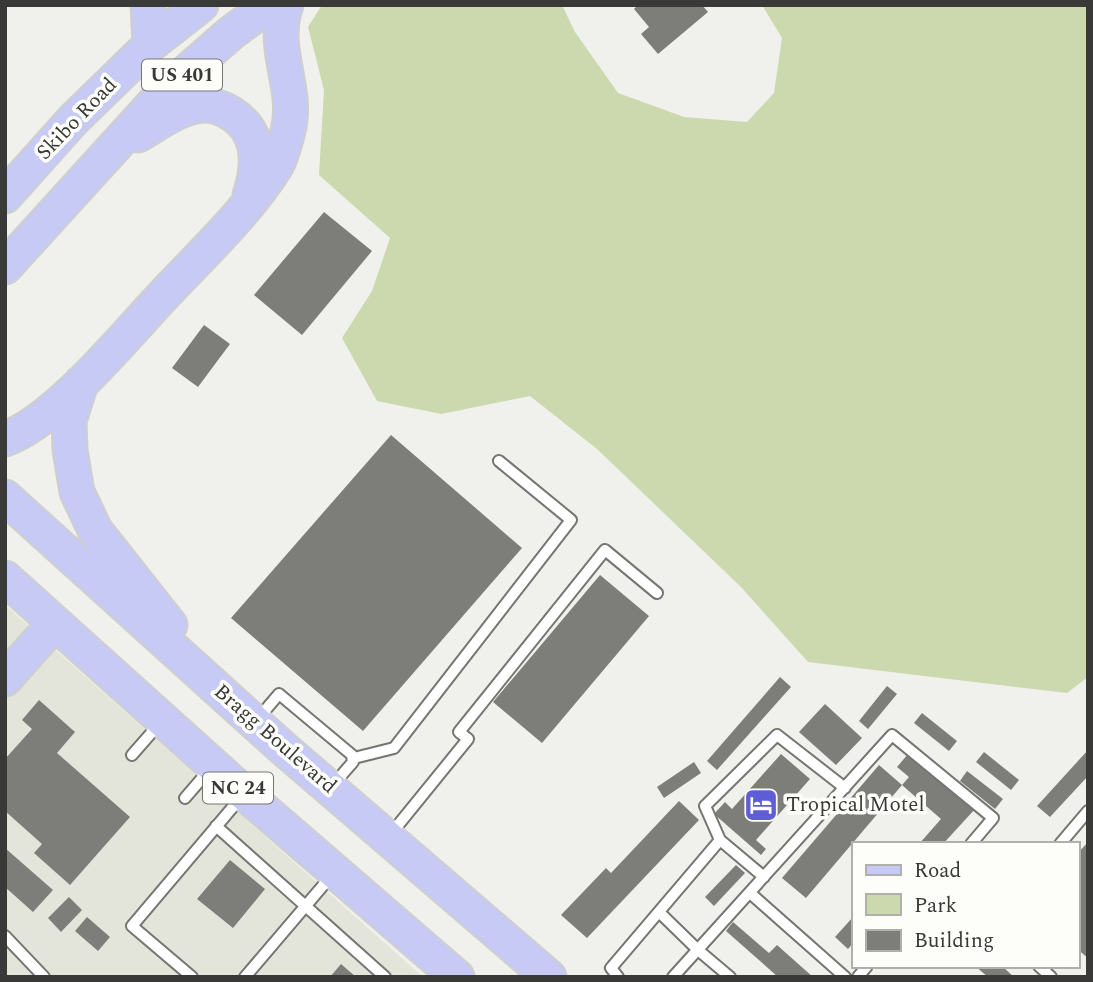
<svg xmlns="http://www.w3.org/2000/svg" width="1093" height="982" font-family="Spectral,serif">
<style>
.built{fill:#e3e5da}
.green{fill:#ccd8ad}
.building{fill:#7d7e7a}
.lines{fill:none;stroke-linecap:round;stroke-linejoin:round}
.lane-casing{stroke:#757672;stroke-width:14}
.primary-casing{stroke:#cfcfcf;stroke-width:37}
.lane{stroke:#fff;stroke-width:10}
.primary{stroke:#c6caf4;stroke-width:33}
.labels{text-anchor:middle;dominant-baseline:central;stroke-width:7;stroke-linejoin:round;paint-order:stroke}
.shield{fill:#fdfefa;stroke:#747472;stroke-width:2}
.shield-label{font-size:19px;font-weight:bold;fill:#393938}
.street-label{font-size:21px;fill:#393938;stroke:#fdfefa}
.poi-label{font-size:21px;fill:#393938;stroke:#fdfefa;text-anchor:start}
</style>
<rect width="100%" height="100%" fill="#f0f1ec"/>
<path class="built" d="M5 605 423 977H5Z"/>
<path class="green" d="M322 5H562L575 32 618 93 684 117 747 122 774 93 782 38 762 5H1088V677L1067 693 808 662 742 588 597 449 530 396 441 414 377 401 342 338 372 291 390 238 319 175 324 90 308 27Z"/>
<path class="building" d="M638 5H702L708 12 658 54 641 34 649 27 634 9Z
M324 212 372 251 302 335 254 295Z
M204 325 230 344 198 387 172 368Z
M391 435 522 548 363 731 231 618Z
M600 575 649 616 542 743 493 702Z
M780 677 791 687 717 770 707 761Z
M887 686 897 694 868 729 859 721Z
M39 700 75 732 57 753 130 817 70 885 34 853 42 844 5 811V759L32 729 22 720Z
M825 704 862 738 836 765 799 732Z
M922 713 957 741 949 751 914 723Z
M1088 750V776L1050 817 1037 806Z
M984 752 1019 780 1011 790 976 762Z
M781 754 810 779 756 840 766 849 761 855 714 814 725 802 732 809Z
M908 754 975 809 943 844H919L941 819 902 785 909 777 897 767Z
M694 762 701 773 664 798 657 787Z
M879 765 902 785 806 898 782 878Z
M967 771 1003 799 995 809 960 781Z
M679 801 699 820 587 938 561 915 606 868 611 873Z
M1088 842V958L1077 949V854Z
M5 848 53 890 33 912 5 887Z
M230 860 265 889 233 928 197 899Z
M736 865 745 873 714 906 705 897Z
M69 897 82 910 61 932 48 918Z
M87 917 110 937 98 951 75 931Z
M853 917V943L848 949 835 937Z
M733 922 769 953 777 945 813 977H778L726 931Z
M341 964 356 977H330Z
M975 966H1002L1014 977H988Z"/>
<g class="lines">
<g class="lane-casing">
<path id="lane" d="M256 721 279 694 352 755 353 762 332 786
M132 755 160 723
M354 758 394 748 571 520 499 461
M185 798 210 769
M216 826 385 977
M390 835 468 739 459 732 605 550 657 593
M720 840 764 877
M1060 844 1088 811
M750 893 845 977
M659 912 698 950 730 977
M5 936 44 977
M1039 966 1051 977
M192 977 132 926 243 795
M245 977 332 875
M618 977 611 968 720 840 705 806 777 735 845 788
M673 977 892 735 993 818 971 844
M858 977 867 966"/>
</g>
<g class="primary-casing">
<path id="primary" d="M148 5 150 45
M138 135C159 123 181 105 206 105 216 105 224 109 232 114 261 133 260 165 250 195
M5 196 73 120 150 45 201 5
M5 267 167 89 231 33 269 5
M81 383 69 421 70 450 77 492 95 530 170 625
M5 439C56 421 123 338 161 298 201 255 245 215 276 166 282 156 285 142 288 131 299 88 270 49 286 5
M5 497 284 749 549 977
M5 578 244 793 457 977
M5 679 55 623"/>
</g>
<use href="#lane" class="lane"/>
<use href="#primary" class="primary"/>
</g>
<defs>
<g id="hotel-square" transform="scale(1.75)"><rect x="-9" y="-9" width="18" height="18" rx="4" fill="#5f5dd6" stroke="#fdfefa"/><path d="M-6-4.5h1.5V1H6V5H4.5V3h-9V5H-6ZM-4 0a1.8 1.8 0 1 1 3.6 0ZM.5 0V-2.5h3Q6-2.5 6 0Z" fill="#fff"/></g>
</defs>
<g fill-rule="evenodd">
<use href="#hotel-square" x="761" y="805"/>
</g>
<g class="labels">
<g class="shield">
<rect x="142" y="59.5" width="80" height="31" rx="5"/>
<rect x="203" y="772.5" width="70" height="31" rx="5"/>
</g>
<g class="shield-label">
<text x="182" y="75">US 401</text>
<text x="238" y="788">NC 24</text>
</g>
<g class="street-label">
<text transform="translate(77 119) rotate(-46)">Skibo Road</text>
<text transform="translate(275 739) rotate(41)">Bragg Boulevard</text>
</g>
<g class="poi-label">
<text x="786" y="805">Tropical Motel</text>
</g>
</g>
<rect width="1093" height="982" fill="none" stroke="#393938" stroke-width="14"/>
<rect x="852" y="842" width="228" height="126" fill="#fdfefa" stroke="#afafac" stroke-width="2"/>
<rect x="866" y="865" width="35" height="10" fill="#c6caf4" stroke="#afafac" stroke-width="2"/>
<text x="914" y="877" font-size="21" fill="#393938">Road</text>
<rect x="866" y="894" width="35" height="21" fill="#ccd8ad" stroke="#afafac" stroke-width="2"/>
<text x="914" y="912" font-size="21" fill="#393938">Park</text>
<rect x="866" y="930" width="35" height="21" fill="#7d7e7a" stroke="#afafac" stroke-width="2"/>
<text x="914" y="947" font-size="21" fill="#393938">Building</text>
</svg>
